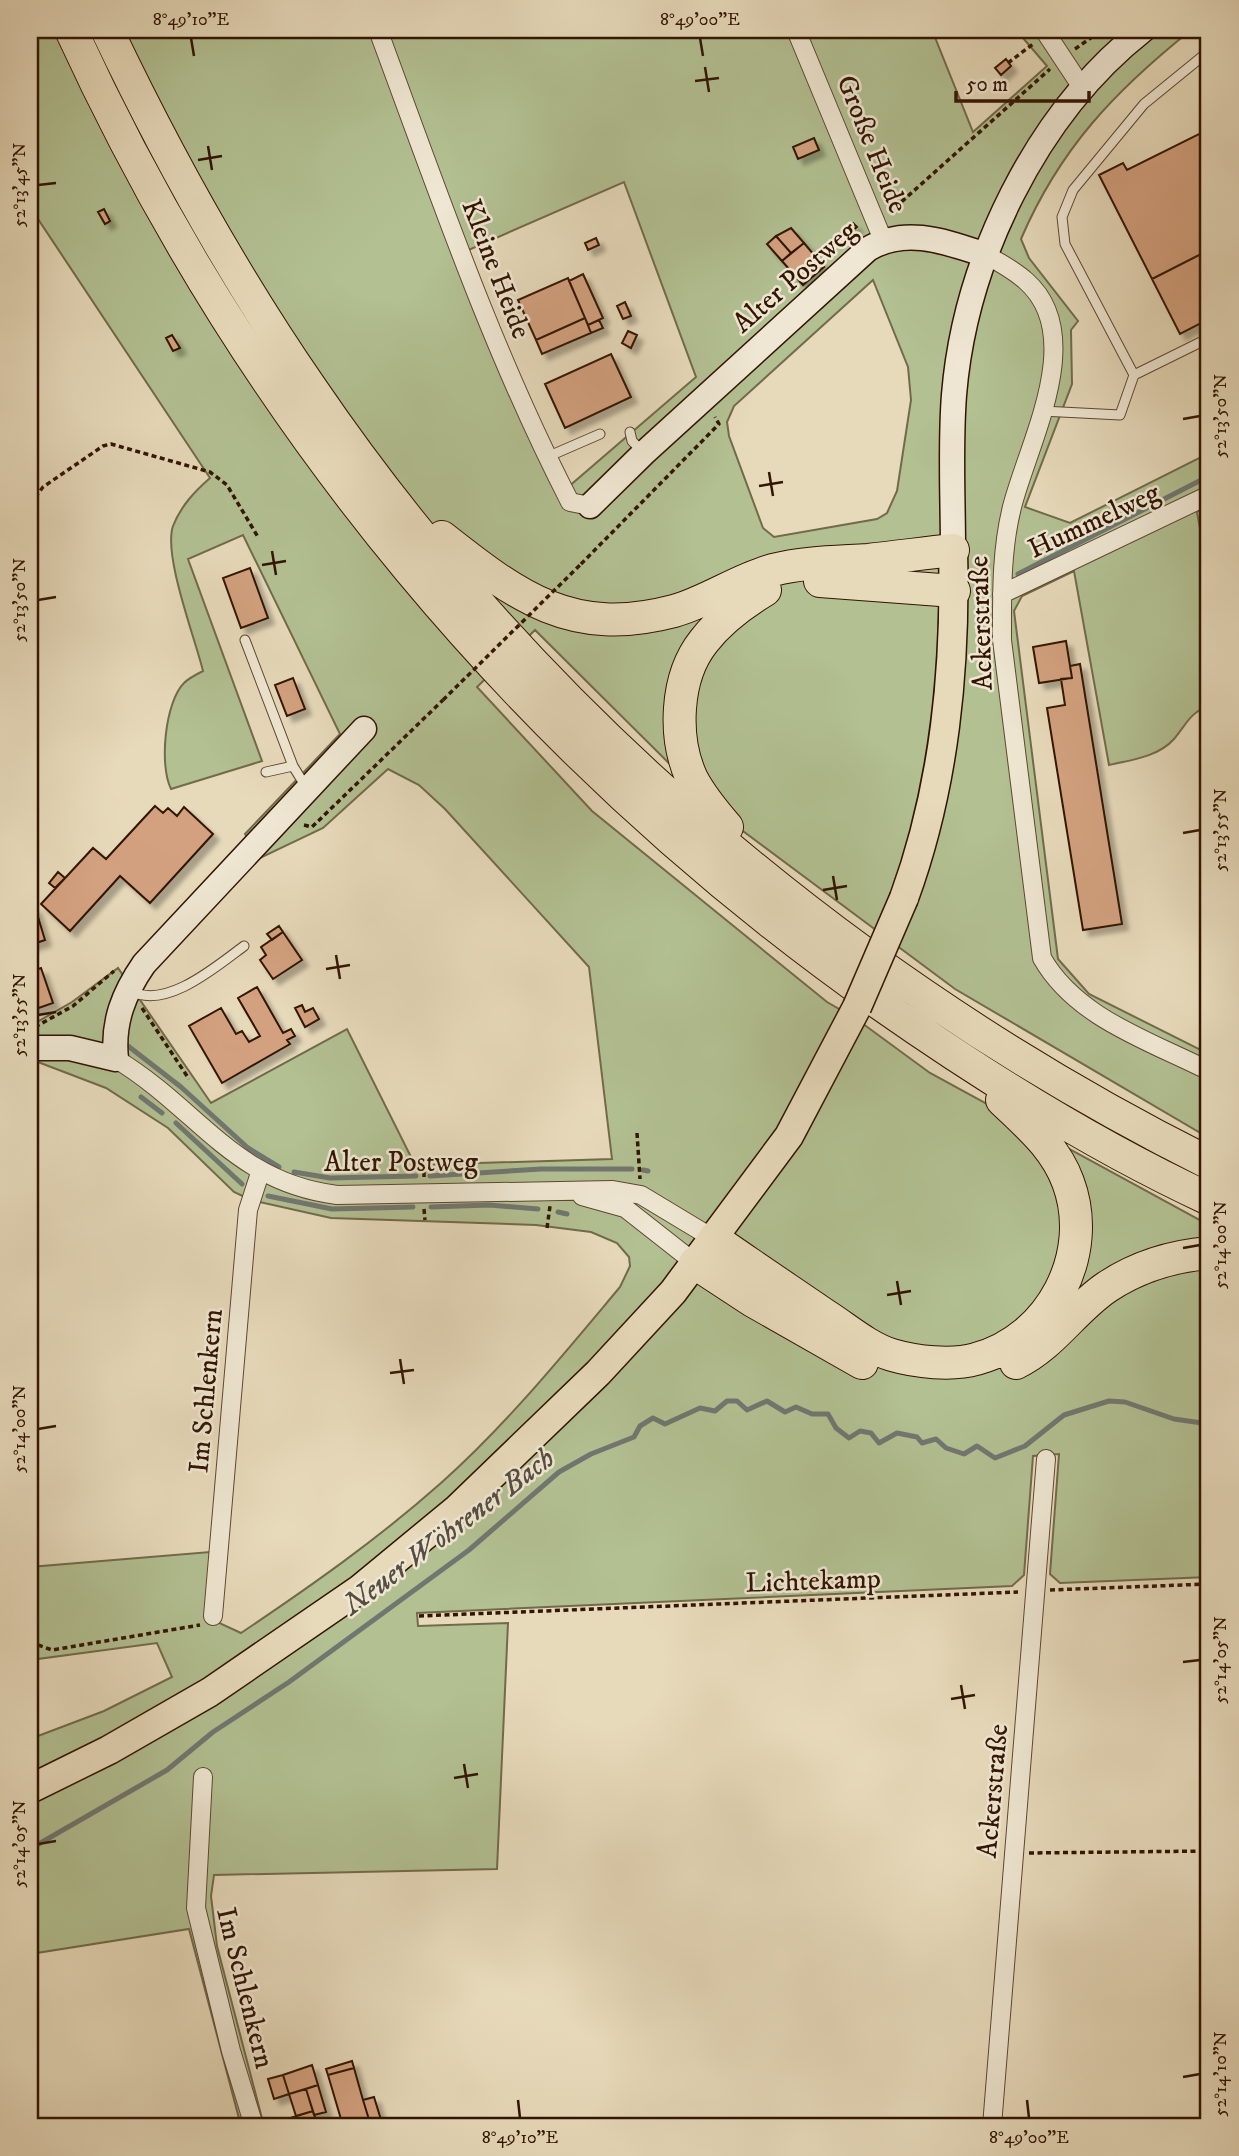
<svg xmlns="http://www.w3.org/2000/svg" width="1239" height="2156" font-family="'IM FELL DW Pica',serif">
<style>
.green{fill:#b2c092;stroke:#726a4a;stroke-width:2;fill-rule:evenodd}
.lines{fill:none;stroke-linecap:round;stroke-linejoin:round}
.stream{stroke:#707770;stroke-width:5}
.building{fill:#d3a17f;stroke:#321402;stroke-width:2;filter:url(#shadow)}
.lane-casing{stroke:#5f4630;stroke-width:11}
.street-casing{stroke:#5f4630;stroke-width:20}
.secondary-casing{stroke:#321402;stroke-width:27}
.primary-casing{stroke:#321402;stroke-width:31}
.highway-casing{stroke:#321402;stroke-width:34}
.path{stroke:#321402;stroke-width:3.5;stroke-dasharray:5 3.5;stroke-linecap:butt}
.lane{stroke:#efe7d3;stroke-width:9}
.street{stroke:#efe7d3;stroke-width:18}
.secondary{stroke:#efe7d3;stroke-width:24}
.primary{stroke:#e7dabb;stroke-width:28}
.highway{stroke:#e7dabb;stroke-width:32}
.primary-bridge-casing{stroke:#321402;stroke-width:31;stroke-linecap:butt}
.path-bridge{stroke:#321402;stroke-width:3.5;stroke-dasharray:5 3.5;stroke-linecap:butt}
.primary-bridge{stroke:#e7dabb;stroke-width:28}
.ticks{fill:none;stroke:#321402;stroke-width:2.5}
.labels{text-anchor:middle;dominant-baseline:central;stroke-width:5;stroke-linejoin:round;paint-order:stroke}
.street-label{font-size:28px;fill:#321402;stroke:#efe7d3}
.water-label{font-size:30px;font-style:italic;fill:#564e42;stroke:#efe7d3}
.neatline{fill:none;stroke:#321402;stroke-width:2.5}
.ticks-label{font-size:18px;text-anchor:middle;fill:#321402}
</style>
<defs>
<filter id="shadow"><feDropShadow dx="6" dy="6" stdDeviation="2" flood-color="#0004"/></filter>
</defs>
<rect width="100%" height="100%" fill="#e7dabb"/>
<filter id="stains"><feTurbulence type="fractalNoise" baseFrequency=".00286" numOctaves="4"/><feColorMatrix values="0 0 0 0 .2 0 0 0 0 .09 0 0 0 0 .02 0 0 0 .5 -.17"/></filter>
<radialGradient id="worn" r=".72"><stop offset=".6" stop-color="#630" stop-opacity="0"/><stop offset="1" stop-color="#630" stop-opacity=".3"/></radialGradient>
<path class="green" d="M30 30H932L973 132 1047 66 1023 38 1040 30H1191C1115 91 1060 148 1021 239L1029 258 1078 321 1071 330 1072 384 1025 507 1070 523 1209 453V506L1197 512 1209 578V706C1190 712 1186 725 1174 739 1158 757 1131 760 1109 765L1074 571 1022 596 1014 611 1058 959 1089 994 1209 1054V1138L955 989 720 814 535 630 477 687 592 811 827 1002 855 1018 930 1073 1209 1225V1577L1060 1583 1050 1574 1059 1454 1033 1456 1024 1575 1012 1586 417 1613 418 1626 508 1623 497 1869 214 1875 211 1896 217 1946 264 2126H241L189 1929 30 1954V1739L104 1711 172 1677 157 1643 30 1660V1567L222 1551 217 1622 241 1633C311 1586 378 1539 441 1483 507 1424 563 1355 620 1287L630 1266 629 1257 617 1243 591 1232 536 1225 331 1218 251 1200 234 1192 168 1128 106 1088 30 1059V1026L72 1002 118 968 211 1103 347 1029 415 1165 612 1159 589 967 445 809 419 785 388 769 323 828 258 859 245 834 340 734 243 535 188 559 262 761 171 789C159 765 165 702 184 683 189 678 197 674 203 671 195 638 163 555 173 526 181 506 194 492 210 478L30 207ZM624 182 696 377 560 494 457 255ZM873 280 908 367 911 400 897 491 887 513 877 519 774 537 763 528 729 436 727 422 734 406Z"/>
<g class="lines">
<path class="stream" d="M1018 574 1209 476
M128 1046 181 1087 248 1148 279 1167
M141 1097 162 1113
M176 1123 242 1184
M643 1170 648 1171
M294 1172 330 1178 416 1176
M430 1176 541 1169H632
M268 1196 332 1209 413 1207
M431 1207 489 1205 538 1209
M558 1212 567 1214
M30 1849 167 1770 213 1732 289 1682 469 1550 559 1472 591 1454 634 1437 640 1426 653 1418 665 1424 700 1408 715 1411 727 1401H737L747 1410 767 1401 785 1412 796 1407 812 1414H828L836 1428 849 1438 860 1431 871 1433 879 1443 897 1433 917 1437 922 1443 936 1439 946 1448 964 1454 977 1446 995 1458 1025 1446 1064 1415 1109 1401 1125 1402 1174 1419 1209 1424"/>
</g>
<path class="building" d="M1006 59 1011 66 1001 75 995 68Z
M1209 129V250L1152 279 1099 175 1123 163 1127 170Z
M814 138 819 150 798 159 793 147Z
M104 209 110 221 105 224 98 212Z
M853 223 857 227 845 237 841 233Z
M791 228 804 243 791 253 776 236Z
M776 236 791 253 782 261 767 244Z
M596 238 599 245 588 250 585 243Z
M804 243 824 267 803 285 782 261Z
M1209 250V319L1180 334 1152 279Z
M583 274 603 318 588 325 569 281Z
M568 278 585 318 536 340 518 300Z
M625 302 631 316 623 319 617 306Z
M585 318 591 333 542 354 536 340Z
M599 320 603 328 591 333 588 325Z
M628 331 637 335 631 348 622 343Z
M172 335 180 348 173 351 166 338Z
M611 354 631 397 565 428 545 384Z
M250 568 268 618 241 628 223 578Z
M1066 641 1072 678 1039 683 1033 647Z
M1080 664 1122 924 1083 930 1047 708 1065 705 1061 679 1072 678 1070 666Z
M293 678 305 709 287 716 275 685Z
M155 806 163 813 168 808 177 816 184 807 213 834 150 903 120 876 70 931 41 904 93 848 106 859Z
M58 872 65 878 55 888 49 883Z
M35 907 45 940 30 945V908Z
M279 926 283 932 272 940 267 934Z
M283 932 302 960 273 979 260 960 266 955 261 947Z
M41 968 53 1003 30 1011V972Z
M257 987 283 1033 291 1029 295 1036 287 1040 290 1044 222 1083 189 1026 221 1008 236 1034 242 1031 249 1042 260 1036 238 998Z
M302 1005 305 1012 313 1008 319 1019 305 1027 295 1008Z
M352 2061 354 2068 328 2075 326 2069Z
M312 2065 318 2085 289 2094 283 2075Z
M354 2068 363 2100 371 2126H343L328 2075Z
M283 2075 289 2094 274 2099 268 2079Z
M318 2085 326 2112 314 2115 306 2089Z
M306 2089 313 2111 296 2116 289 2094Z
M374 2097 382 2123 371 2126 363 2100Z
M313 2111 318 2126H286L284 2120Z"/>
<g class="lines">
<g class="lane-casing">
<path id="lane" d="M1209 51 1144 104 1073 190 1062 217 1065 244 1134 375 1209 338
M1042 411 1120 415 1134 375
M630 432 632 441 642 451
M547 457 600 434
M1202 499 1209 536
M245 640 293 766 306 787
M266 772 293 766
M131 991C166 1010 217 966 244 946"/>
</g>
<g class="street-casing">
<path id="street" d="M378 30C437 189 492 351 570 502L590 506
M796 30 883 240
M1044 30 1083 89
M986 255C999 262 1014 270 1026 281 1088 336 1028 443 1012 507 1001 551 1002 595 1002 640L1042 958C1076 1018 1150 1041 1209 1071
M1002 594 1209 495
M116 1059C199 1109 233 1182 337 1195L613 1190 641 1195 714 1239
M582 1196 625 1208 695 1263
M213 1616 248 1210 260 1173
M203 1777 196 1908 231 2051 254 2126
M992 2126 1046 1459"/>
</g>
<g class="secondary-casing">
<path id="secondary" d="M590 506 644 453 868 249C906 226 946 242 986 255
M953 550C953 499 950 447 954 395 965 261 1036 114 1143 30
M30 1048H70L116 1059C112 1022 124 993 144 964L364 729"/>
</g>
<g class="primary-casing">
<path id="primary" d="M904 898C945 786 956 668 953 550
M30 1789 109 1750 210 1692 360 1589 457 1509 598 1373 673 1292 789 1136 857 1007"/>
</g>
<g class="highway-casing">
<path id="highway" d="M71 30C251 423 525 753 879 1003 983 1076 1093 1145 1209 1199
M107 30C166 154 233 275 311 388 535 717 854 985 1209 1163
M442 537C518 597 572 638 674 611 709 601 739 579 773 570 804 562 836 562 868 560 896 557 925 553 953 550
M820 581 954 591
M727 827C714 812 701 796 692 779 673 738 675 677 704 641 721 619 742 604 765 590
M714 1239C751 1265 790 1291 828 1317 848 1330 869 1348 892 1355 916 1362 952 1366 976 1359 1051 1339 1095 1254 1068 1182 1055 1147 1029 1126 1002 1100
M695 1263 753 1301 862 1363
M1016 1363C1053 1345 1074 1309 1107 1287 1137 1267 1174 1256 1209 1253"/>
</g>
<path class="path" d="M1075 49 1102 30
M1008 63 1033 44
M1205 118 1209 123
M889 213 1050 69
M30 504 43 487 103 446 111 444 210 472 227 485 258 537
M581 564 719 424 715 417
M304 825 312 827 443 700
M142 1008 189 1079
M35 1027 73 1006 114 971
M637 1133 640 1179
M424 1177V1161
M424 1209 425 1220
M547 1228 550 1206
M1050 1590 1209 1584
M419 1616 1018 1592
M30 1642 52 1650 200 1625
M1029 1853 1209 1851"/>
<use href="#lane" class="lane"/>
<use href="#street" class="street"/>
<use href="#secondary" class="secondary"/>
<use href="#primary" class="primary"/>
<use href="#highway" class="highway"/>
<g class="primary-bridge-casing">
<path id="primary-bridge" d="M857 1007 904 898"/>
</g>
<path class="path-bridge" d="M443 700 581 564"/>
<use href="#primary-bridge" class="primary-bridge"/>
</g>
<path class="ticks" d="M191 38 194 56M700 38 703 56M705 67 709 92M695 81 719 78M208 146 212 170M198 160 222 156M38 185 56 183M1183 419 1200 416M769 472 773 496M759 486 783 482M272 551 276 575M262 565 286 561M38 600 56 597M1183 833 1200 830M833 876 837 900M823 890 847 886M336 955 340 979M326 969 350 965M38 1015 56 1012M1183 1248 1200 1245M897 1281 901 1305M887 1295 911 1291M400 1359 404 1384M390 1373 414 1370M38 1429 56 1426M1183 1662 1200 1660M961 1685 965 1709M951 1699 975 1695M464 1764 468 1788M454 1778 478 1774M38 1844 56 1841M1183 2077 1200 2074M518 2100 520 2118M1027 2100 1029 2118"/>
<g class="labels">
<g class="street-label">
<text transform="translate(872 144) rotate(68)">Große Heide</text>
<text transform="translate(496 269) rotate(69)">Kleine Heide</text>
<text transform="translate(795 277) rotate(-41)">Alter Postweg</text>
<text transform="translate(1094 521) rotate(-25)">Hummelweg</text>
<text transform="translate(981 623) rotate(-92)">Ackerstraße</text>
<text x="401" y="1162">Alter Postweg</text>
<text transform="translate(206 1391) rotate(-85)">Im Schlenkern</text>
<text transform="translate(813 1581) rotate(-2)">Lichtekamp</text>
<text transform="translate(993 1791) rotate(-85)">Ackerstraße</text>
<text transform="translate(245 1988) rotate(76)">Im Schlenkern</text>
</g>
<g class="water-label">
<text transform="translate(449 1532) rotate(-37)">Neuer Wöhrener Bach</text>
</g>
</g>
<rect width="1239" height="2156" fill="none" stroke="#e7dabb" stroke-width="77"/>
<path d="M956 91v10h133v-10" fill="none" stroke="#321402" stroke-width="3.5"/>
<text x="966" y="91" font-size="21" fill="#321402" stroke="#efe7d3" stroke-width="5" paint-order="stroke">50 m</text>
<rect x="38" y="38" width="1162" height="2080" class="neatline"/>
<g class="ticks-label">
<text x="191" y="25">8°49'10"E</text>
<text x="700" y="25">8°49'00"E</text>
<text transform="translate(19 185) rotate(-90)" y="6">52°13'45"N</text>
<text transform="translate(1220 416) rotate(-90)" y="6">52°13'50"N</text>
<text transform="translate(19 600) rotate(-90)" y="6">52°13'50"N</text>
<text transform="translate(1220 830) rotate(-90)" y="6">52°13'55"N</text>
<text transform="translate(19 1015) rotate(-90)" y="6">52°13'55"N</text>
<text transform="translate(1220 1245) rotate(-90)" y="6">52°14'00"N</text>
<text transform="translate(19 1429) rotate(-90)" y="6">52°14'00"N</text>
<text transform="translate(1220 1660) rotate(-90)" y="6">52°14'05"N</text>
<text transform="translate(19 1844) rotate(-90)" y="6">52°14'05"N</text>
<text transform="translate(1220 2074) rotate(-90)" y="6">52°14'10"N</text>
<text x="520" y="2143">8°49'10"E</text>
<text x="1029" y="2143">8°49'00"E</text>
</g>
<rect width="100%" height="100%" filter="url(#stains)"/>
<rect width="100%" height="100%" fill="url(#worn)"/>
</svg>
